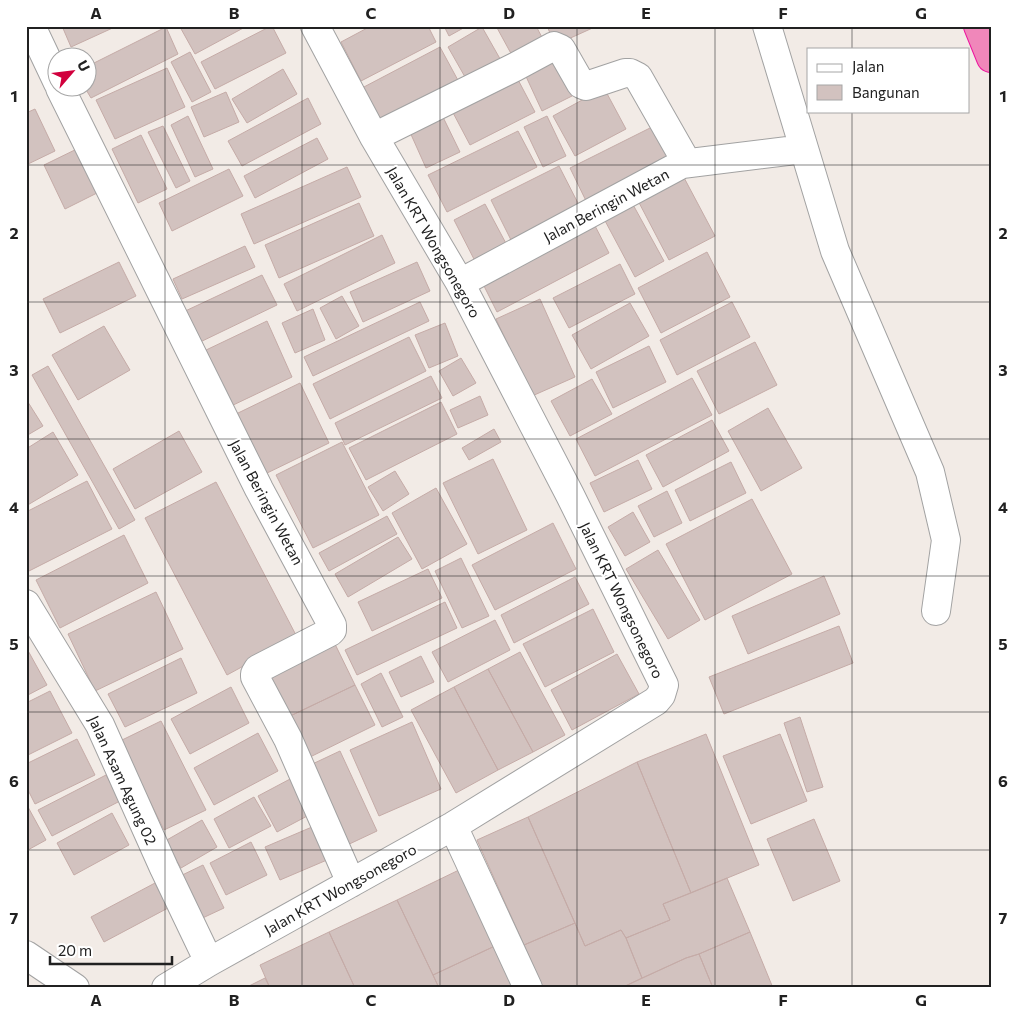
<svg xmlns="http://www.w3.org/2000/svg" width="1017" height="1014" font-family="Commissioner,sans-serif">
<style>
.building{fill:#d2c2bf;stroke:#c5aba7}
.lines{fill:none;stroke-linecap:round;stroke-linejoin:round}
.minor-casing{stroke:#a2a2a2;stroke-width:30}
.tertiary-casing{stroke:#a2a2a2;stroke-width:30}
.motorway-casing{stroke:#ed169f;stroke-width:30}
.minor{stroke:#fff;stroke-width:28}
.tertiary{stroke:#fff;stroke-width:28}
.motorway{stroke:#f087ba;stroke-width:28}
.grid{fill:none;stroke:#212121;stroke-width:1;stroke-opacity:0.55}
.labels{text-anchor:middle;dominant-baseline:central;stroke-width:4;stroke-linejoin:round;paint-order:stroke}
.street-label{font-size:15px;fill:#212121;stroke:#fff}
.neatline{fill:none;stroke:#212121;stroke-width:2}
.grid-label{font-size:16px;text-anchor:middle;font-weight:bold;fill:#212121}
</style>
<rect width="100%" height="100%" fill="#f2ebe6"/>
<path class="building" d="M62 26H117L71 47Z
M181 26H247L195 54 180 27Z
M271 26H272L286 53 215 89 201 62Z
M371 26H428L436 42 361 81 341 42Z
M444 26H467L449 36Z
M496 26H536L545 43 514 59Z
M547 26H597L555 45Z
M166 27 178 54 91 98 85 88H88V66Z
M482 27 503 64 469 84 448 47Z
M440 47 460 84 381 126 362 88Z
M190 52 211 92 192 102 171 62Z
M554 55 574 95 542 111 523 70Z
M167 68 185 107 115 139 96 100Z
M283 69 297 94 247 123 232 99Z
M515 74 535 112 470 145 450 107Z
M604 88 626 129 575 156 553 116Z
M226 92 239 122 204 137 191 107Z
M308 98 321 124 242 166 228 141Z
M35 109 55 151 26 165V113Z
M442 115 460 152 426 168 409 130Z
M188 116 213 169 195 177 171 125Z
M547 116 566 156 543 167 524 127Z
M163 126 190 181 176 188 148 132Z
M654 126 673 165 589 207 570 168Z
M518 131 537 167 447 212 428 175Z
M141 135 167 189 138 203 112 149Z
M317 138 328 159 255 198 244 176Z
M85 145 107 188 65 209 44 165Z
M559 166 582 211 514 246 491 200Z
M347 167 361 197 254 244 241 214Z
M229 169 243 196 172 231 159 203Z
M681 172 715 236 669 260 635 195Z
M631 201 664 261 635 277 603 217Z
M359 203 374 236 279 278 265 245Z
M485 204 509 249 477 265 454 220Z
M592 220 609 253 497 312 480 278Z
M382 235 395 263 297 311 284 284Z
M245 246 255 267 182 299 173 279Z
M707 252 730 297 661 333 638 288Z
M119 262 136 296 60 333 43 299Z
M417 262 430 291 363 322 350 292Z
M620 264 635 294 569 328 553 298Z
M262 275 277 305 196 344 181 313Z
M342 296 359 326 336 339 320 308Z
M540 299 575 377 532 396 496 319Z
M420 302 429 321 313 376 304 357Z
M732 302 750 337 677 375 660 340Z
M630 303 649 336 591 369 572 335Z
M313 309 325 340 295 353 282 323Z
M267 321 292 377 229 407 204 351Z
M445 323 458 356 429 368 415 335Z
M104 326 130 370 78 400 52 355Z
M409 337 426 371 330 419 313 384Z
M755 342 777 385 719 414 697 371Z
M649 346 666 382 613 408 596 372Z
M461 358 476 383 453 396 439 371Z
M48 366 135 520 119 529 32 375Z
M431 376 442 398 345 445 335 423Z
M692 378 712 415 595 476 576 439Z
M592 379 612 414 570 436 551 401Z
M300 383 329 443 265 474 236 414Z
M480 396 488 415 458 428 450 410Z
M26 399 43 426 26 436Z
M441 402 457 434 366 480 349 448Z
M768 408 802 468 761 491 728 431Z
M712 420 729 451 663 487 646 455Z
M494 429 501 442 469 460 462 448Z
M179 431 202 472 135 509 113 469Z
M53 432 78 475 26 506V449Z
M342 442 379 515 313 548 276 475Z
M493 459 527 530 478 554 443 483Z
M638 460 652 489 604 512 590 483Z
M731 462 746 493 690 521 675 490Z
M395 471 409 494 383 511 368 487Z
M87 481 112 529 27 572 26 512Z
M216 482 297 637 227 675 145 518Z
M436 488 467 544 422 569 392 513Z
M667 491 682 523 654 537 638 506Z
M752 499 792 574 705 620 666 544Z
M633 512 650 542 625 556 608 527Z
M387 516 397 534 329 571 319 553Z
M553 523 576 569 495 610 472 565Z
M124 535 148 583 60 628 36 580Z
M398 537 412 559 348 597 335 574Z
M658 550 700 620 668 639 626 569Z
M461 558 489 616 462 628 435 571Z
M428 569 442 598 372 631 358 602Z
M824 576 840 614 748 654 732 616Z
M575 577 589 604 514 643 501 615Z
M156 592 183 649 95 691 68 634Z
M445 602 457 628 357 675 345 650Z
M593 609 614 652 545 687 523 644Z
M495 620 510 650 448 682 432 652Z
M839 626 853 663 724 714 709 677Z
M333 640 355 685 286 718 265 673Z
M26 647 47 685 26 696Z
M520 652 565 735 533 752 488 669Z
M617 654 639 694 572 730 551 690Z
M421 656 434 682 401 697 389 672Z
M181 658 197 693 125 727 108 694Z
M488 669 533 752 498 770 454 687Z
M381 673 403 717 382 727 361 684Z
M355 685 375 725 306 759 286 718Z
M231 687 249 723 190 754 171 719Z
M454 687 498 770 456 793 411 710Z
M50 691 72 733 26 756V703Z
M800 717 823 787 807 792 784 723Z
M161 721 206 810 164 830 120 741Z
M412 722 441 789 379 816 350 750Z
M258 733 278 771 214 805 194 768Z
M706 734 759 865 691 893 637 762Z
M780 734 807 801 751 824 723 756Z
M77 739 95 775 35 804 26 786V764Z
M340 751 377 831 343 847 306 767Z
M637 762 691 893 663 904 670 920 626 938 621 930 585 946 528 817Z
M106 775 120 801 52 836 38 810Z
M292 778 311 814 277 832 258 796Z
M254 797 271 826 229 848 214 819Z
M28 807 46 840 26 851V808Z
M112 813 129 845 74 875 57 843Z
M528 817 575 923 524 945 477 840Z
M814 819 840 881 793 901 767 839Z
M202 820 217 847 181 868 165 841Z
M319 824 334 857 280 880 265 847Z
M251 842 267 875 226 895 210 863Z
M203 865 224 908 194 922 174 879Z
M461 869 497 945 433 975 397 900Z
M727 878 750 932 699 954 686 958 642 978 626 938 670 920 663 904Z
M155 883 168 908 104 942 91 917Z
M397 900 433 975 439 988H355L329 932Z
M575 923 585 946 621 930 626 938 642 978 621 988H543L524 945Z
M329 932 355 988H270L260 965Z
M750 932 773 988H713L699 954Z
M497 945 518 988H439L433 975Z
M699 954 713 988H621L686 958Z
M265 978 270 988H245Z"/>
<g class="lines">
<g class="minor-casing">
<path id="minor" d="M31 26 58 83
M767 26 835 251 930 472 946 540 936 611
M60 88 259 489 332 625V630L330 632 258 669 255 674V677L288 739 351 883
M374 137 515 67 554 46 561 49 581 84 586 86 625 73H630L638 77 683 156 682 164 460 283
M682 164 804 149
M26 604 100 725 164 868 209 962
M453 826 528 988
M166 988 209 962 453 826 656 701 661 695 664 685 570 495 460 283 374 137 315 26"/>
</g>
<g class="tertiary-casing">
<path id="tertiary" d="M26 955 75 988"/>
</g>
<g class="motorway-casing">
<path id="motorway" d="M978 26 991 58"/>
</g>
<use href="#minor" class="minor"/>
<use href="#tertiary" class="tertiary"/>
<use href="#motorway" class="motorway"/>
</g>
<path class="grid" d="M165 26V988M302 26V988M440 26V988M577 26V988M715 26V988M852 26V49M852 111V988M26 165H991M26 302H991M26 439H991M26 576H991M26 712H991M26 850H991"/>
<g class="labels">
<g class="street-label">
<text transform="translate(606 205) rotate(-28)">Jalan Beringin Wetan</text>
<text transform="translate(434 242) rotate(60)">Jalan KRT Wongsonegoro</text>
<text transform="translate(267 502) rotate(62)">Jalan Beringin Wetan</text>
<text transform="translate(622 600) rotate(64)">Jalan KRT Wongsonegoro</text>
<text transform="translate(123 780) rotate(65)">Jalan Asam Agung 02</text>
<text transform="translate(340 889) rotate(-29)">Jalan KRT Wongsonegoro</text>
</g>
</g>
<rect width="1017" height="1014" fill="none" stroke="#ffffff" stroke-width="55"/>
<rect x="807" y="48" width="162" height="65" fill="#ffffff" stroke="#a6a6a6"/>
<rect x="817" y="64" width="25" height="8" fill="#ffffff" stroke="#a6a6a6"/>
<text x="852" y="72" font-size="15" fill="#212121">Jalan</text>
<rect x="817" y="85" width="25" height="15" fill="#d2c2bf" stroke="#a6a6a6"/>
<text x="852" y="98" font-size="15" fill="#212121">Bangunan</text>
<g transform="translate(72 72) rotate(62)"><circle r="24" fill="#ffffff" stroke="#a6a6a6"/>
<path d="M0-4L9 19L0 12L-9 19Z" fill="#d1003d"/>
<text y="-8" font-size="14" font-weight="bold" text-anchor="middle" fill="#212121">U</text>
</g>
<path d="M50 956v8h122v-8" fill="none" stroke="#212121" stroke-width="2.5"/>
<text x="58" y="956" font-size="15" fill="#212121" stroke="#ffffff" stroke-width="4" paint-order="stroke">20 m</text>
<rect x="28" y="28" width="962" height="958" class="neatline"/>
<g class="grid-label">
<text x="96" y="19">A</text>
<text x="234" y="19">B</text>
<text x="371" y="19">C</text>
<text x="509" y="19">D</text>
<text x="646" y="19">E</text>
<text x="783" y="19">F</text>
<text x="921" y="19">G</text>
<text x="14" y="102">1</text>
<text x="1003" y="102">1</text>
<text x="14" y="239">2</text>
<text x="1003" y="239">2</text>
<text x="14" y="376">3</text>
<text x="1003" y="376">3</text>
<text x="14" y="513">4</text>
<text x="1003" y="513">4</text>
<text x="14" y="650">5</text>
<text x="1003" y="650">5</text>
<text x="14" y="787">6</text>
<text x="1003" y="787">6</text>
<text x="14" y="924">7</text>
<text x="1003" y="924">7</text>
<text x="96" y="1006">A</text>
<text x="234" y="1006">B</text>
<text x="371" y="1006">C</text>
<text x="509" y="1006">D</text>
<text x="646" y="1006">E</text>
<text x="783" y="1006">F</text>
<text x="921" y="1006">G</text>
</g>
</svg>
